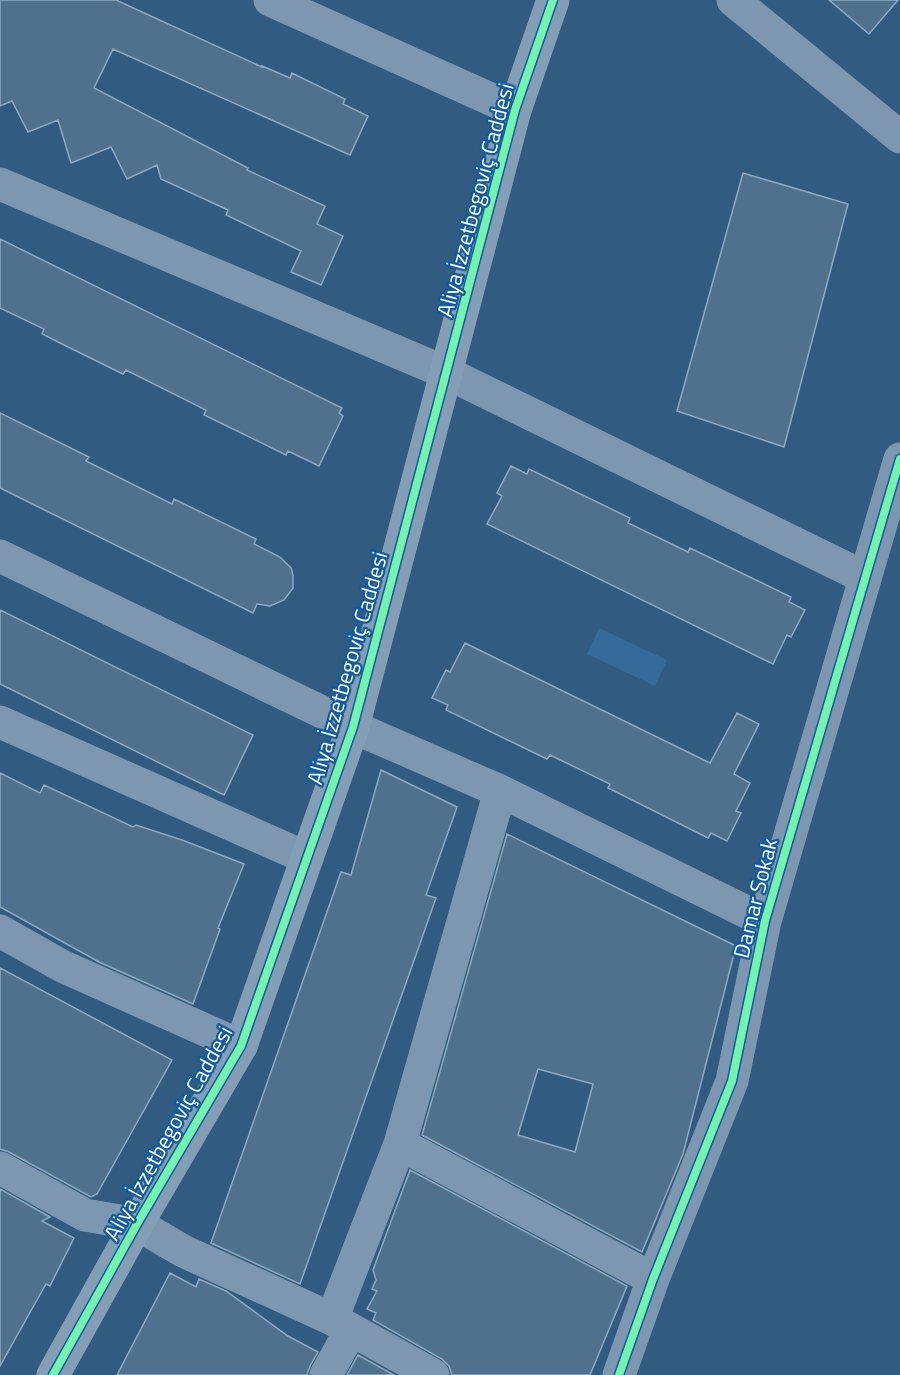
<svg xmlns="http://www.w3.org/2000/svg" width="900" height="1375" font-family="'Titillium Web',sans-serif">
<style>
.water{fill:#366a9a}
.building{fill:#4f718e;stroke:#91a9be;stroke-width:1.5;fill-rule:evenodd}
.lines{fill:none;stroke-linecap:round;stroke-linejoin:round}
.street{stroke:#7d97b0;stroke-width:33}
.secondary{stroke:#849eb6;stroke-width:33}
.cycleway-casing{stroke:#115ca0;stroke-width:11}
.cycleway{stroke:#73f3ae;stroke-width:8}
.labels{text-anchor:middle;dominant-baseline:central;stroke-width:4.5;stroke-linejoin:round;paint-order:stroke}
.street-label{font-size:22px;fill:#fff;stroke:#115ca0}
</style>
<rect width="100%" height="100%" fill="#315b80"/>
<path class="water" d="M599 628 667 660 655 686 587 654Z"/>
<path class="building" d="M0 0H116L262 67V66L290 78 292 73 345 99 343 104 368 116 350 155 113 49 94 88 248 168 247 170 325 206 317 224 343 236 321 285 291 272 301 251 226 215 228 210 161 179 157 165 127 179 111 147 71 163 58 120 28 132 12 101 0 106Z
M829 0H898L869 34Z
M743 173 848 204 784 447 677 411Z
M0 239 342 408 339 413 343 416 319 466 288 451 286 455 229 427 204 415 206 410 126 370 123 374 66 346 42 334 44 329 0 308Z
M0 413 89 457 86 461 172 504 174 499 256 539 254 544 280 557 291 568 293 575V588L284 600 270 606 257 604 253 613 0 488Z
M511 466 527 474 529 469 630 518 628 523 688 552 690 548 791 597 789 602 805 610 791 637 787 635 773 664 487 524 502 496 497 493Z
M0 610 253 735 224 795 0 684Z
M465 643 710 763 737 713 759 724 734 774 750 783 736 811 741 813 727 841 711 833 708 838 608 788 610 784 550 755 547 759 446 710 448 705 432 698 446 670 450 672Z
M381 770 457 807 426 895 436 898 300 1284 211 1243 341 872 351 875Z
M0 773 40 793 44 785 133 827 136 825 182 840 244 864 218 928 220 929 193 1004 99 962 0 907Z
M507 834 736 946 683 1154 642 1252 422 1135ZM538 1069 593 1084 575 1152 518 1135Z
M0 968 172 1060 97 1194 91 1197 9 1152 0 1149Z
M410 1170 627 1286 590 1375H452L449 1366 442 1359 373 1320 376 1313 367 1309 377 1291 372 1289 376 1280 373 1270Z
M0 1189 50 1217 42 1221 74 1238 50 1286 46 1284 0 1366Z
M170 1273 196 1287 199 1279 226 1291 288 1336 318 1352 310 1366 307 1375H117Z
M358 1355 394 1375H347Z"/>
<g class="lines">
<path class="street" d="M270 0 515 110
M733 0 900 137
M0 184 447 373 864 577
M0 556 353 727 500 791 765 921
M0 722 307 858
M0 931 62 966 241 1046
M400 1144 653 1279
M0 1168 85 1215 137 1224 183 1251 332 1319 433 1375
M332 1319 400 1144 500 791
M326 1375 351 1330
M619 1375 653 1279 732 1081 765 921 900 459"/>
<path class="secondary" d="M53 1375 137 1224 241 1046 353 727 515 110 553 0"/>
<g class="cycleway-casing">
<path id="cycleway" d="M53 1375 137 1224 241 1046 353 727 515 110 553 0
M619 1375 653 1279 732 1081 765 921 900 459"/>
</g>
<use href="#cycleway" class="cycleway"/>
</g>
<g class="labels">
<g class="street-label">
<text transform="translate(475 200) rotate(-75)">Aliya İzzetbegoviç Caddesi</text>
<text transform="translate(347 668) rotate(-74)">Aliya İzzetbegoviç Caddesi</text>
<text transform="translate(755 898) rotate(-76)">Damar Sokak</text>
<text transform="translate(168 1133) rotate(-61)">Aliya İzzetbegoviç Caddesi</text>
</g>
</g>
</svg>
